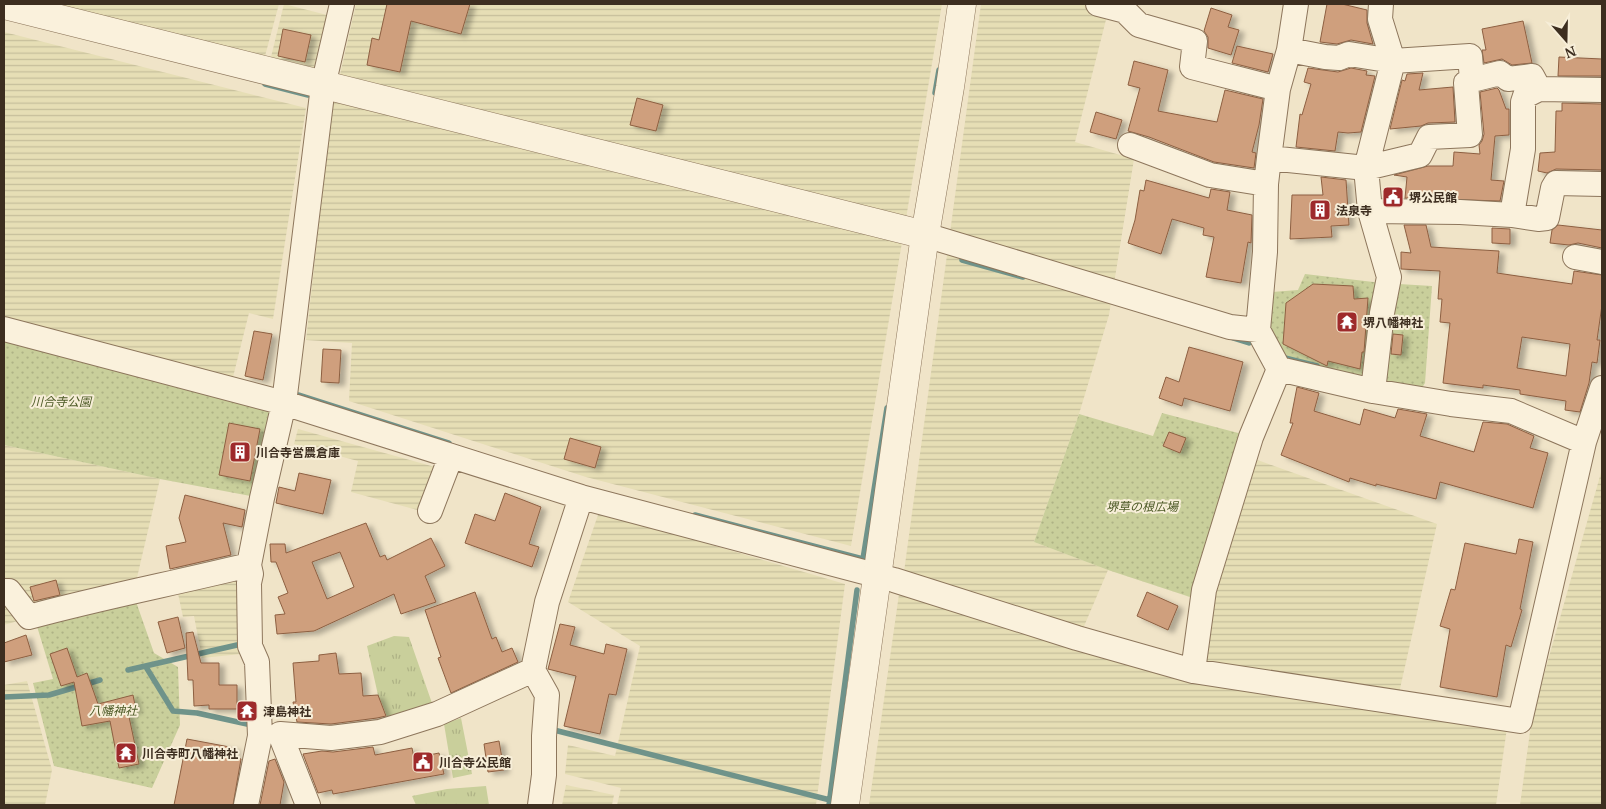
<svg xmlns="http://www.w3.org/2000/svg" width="1606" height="809" font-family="'PT Serif','Noto Sans JP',serif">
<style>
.farmland{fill:url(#farmland-rules)}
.grass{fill:url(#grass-tufts)}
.park{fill:url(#park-dots)}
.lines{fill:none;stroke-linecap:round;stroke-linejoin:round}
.stream{stroke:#6f938a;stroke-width:5.5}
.building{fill:#cf9f7d;stroke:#8d5f41;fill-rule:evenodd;filter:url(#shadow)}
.minor-casing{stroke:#8d765c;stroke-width:26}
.tertiary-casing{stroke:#8d765c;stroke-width:29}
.minor{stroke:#faf1dc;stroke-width:24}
.tertiary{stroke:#faf1dc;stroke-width:28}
.labels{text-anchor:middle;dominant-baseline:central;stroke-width:4;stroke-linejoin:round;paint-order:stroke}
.poi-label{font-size:12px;font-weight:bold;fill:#3d2e20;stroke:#f7eed8;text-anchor:start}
.park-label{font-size:12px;font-style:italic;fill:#4d5a26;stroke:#f7eed8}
</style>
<defs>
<pattern id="farmland-rules" width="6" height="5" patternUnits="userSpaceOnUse" patternTransform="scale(1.25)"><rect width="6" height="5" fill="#e6deb5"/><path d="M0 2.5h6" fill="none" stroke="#c6bf9b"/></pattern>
<pattern id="grass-tufts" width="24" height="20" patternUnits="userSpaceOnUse" patternTransform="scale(1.25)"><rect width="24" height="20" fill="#c9cf9b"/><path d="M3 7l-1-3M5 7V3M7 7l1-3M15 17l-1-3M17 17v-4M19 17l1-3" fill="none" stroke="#aeb285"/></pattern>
<pattern id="park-dots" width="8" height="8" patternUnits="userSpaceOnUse" patternTransform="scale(1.25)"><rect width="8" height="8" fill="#c9cf9b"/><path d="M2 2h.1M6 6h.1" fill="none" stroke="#aeb285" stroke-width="1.8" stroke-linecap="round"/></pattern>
<filter id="shadow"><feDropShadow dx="5.5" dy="3" stdDeviation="2.5" flood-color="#0004"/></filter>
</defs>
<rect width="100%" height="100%" fill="#f0e4c8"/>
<path class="farmland" d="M42 4H279L265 56Z
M284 4 327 15 314 68 271 57Z
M356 4H942L851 546 586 477 349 401 352 343 306 340 331 114Z
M981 4H1110L1075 142 1134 159 1109 315 1079 414 1034 542 1108 570 1082 631 904 572Z
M4 32 306 108 273 319 249 313 233 377 4 321Z
M298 429 435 467 421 511 351 492 358 461 294 444Z
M4 445 160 479 136 582 94 599 4 625Z
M1252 458 1437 524 1395 711 1507 728 1496 805H869L899 594 1202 683 1211 593Z
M1602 469V805H1520L1532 717Z
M599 512 845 584 816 805H617L621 788 565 774 568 745 615 756 640 646 568 602Z
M239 574 241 654 202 658 194 616 183 617 177 589Z
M27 681 52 770 45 805H4V685Z
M566 785 614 795 612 805H562Z"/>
<path class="grass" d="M394 636 409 637 433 706 389 722 378 695 367 646Z
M461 718 472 774 453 778 444 724Z
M486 786 489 805H416L412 796 447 789Z"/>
<path class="park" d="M1305 274 1382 283 1432 286 1425 383 1418 394 1282 364 1266 332 1272 292 1298 290Z
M4 329 284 403 262 498 160 479 4 445Z
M1162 413 1242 434 1193 598 1108 570 1034 542 1079 414 1153 436Z
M134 596 154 653 178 667 180 725 152 788 54 766 33 683 53 679 36 623Z"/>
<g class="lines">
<path class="stream" d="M265 84 308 95
M935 93 939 70
M962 260 1023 277
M1233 338 1249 343
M1285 358 1317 366
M299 395 449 443
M695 515 863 559 887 408
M146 667 173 711 197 713 247 724
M128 670 237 645
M4 697 49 695 100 680
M550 729 830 800
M829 805 857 590"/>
</g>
<path class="building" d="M387 4H470L461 34 411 21 400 72 367 65 372 38 379 40Z
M1327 4H1342L1367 10V23L1373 44 1351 40 1337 44 1320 42Z
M1211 8 1232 15 1228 27 1239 30 1231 55 1208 48V37L1204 31Z
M1523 21 1532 63 1512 65 1502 59 1484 63 1482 50H1486L1482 29Z
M283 29 311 35 305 62 278 56Z
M1237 46 1273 54 1268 72 1232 63Z
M1559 57 1602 59V76H1558Z
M1134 61 1168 70 1158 111 1217 122 1225 90 1263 99 1259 125 1252 152 1256 153 1254 168 1214 162 1149 137 1128 131 1140 88 1128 85Z
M1308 68 1338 72 1351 68 1367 71 1366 75 1375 76 1361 132 1348 133 1338 132 1335 151 1296 147 1300 114 1302 115 1311 84 1304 82Z
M1423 73 1419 90 1453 87 1455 122 1428 123 1421 126 1390 129 1402 80 1405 81 1407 74Z
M1497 88 1499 90 1506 109H1509V135L1495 136 1491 180 1504 181 1500 201 1405 198 1407 177 1394 175 1428 166H1453L1454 152 1480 154 1479 145 1482 141 1484 134 1480 92Z
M637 98 663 105 656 131 630 125Z
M1562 103 1602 104V170L1556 169 1547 173 1538 171 1540 153 1555 152 1556 111H1562Z
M1096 112 1122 120 1116 139 1090 132Z
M1321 177 1346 180 1349 225 1331 226 1332 237 1290 239 1292 195H1323Z
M1146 180 1209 198 1211 189 1230 192 1227 210 1252 215 1251 243 1248 242 1241 283 1206 277 1214 237 1203 235 1204 228 1172 219 1161 254 1128 243 1135 220 1140 190 1144 191Z
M1404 225H1426L1431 247 1499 251 1497 273 1572 284 1574 271 1602 275V305L1597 340H1600L1597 363 1592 362 1589 383 1580 412 1565 410 1566 401 1520 394V390L1483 385V388L1443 383 1450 323 1440 322 1442 299H1438L1440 271 1401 269V252L1411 253ZM1522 337 1570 344 1566 376 1517 368Z
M1558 225 1602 230V248L1578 243 1569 245 1550 243 1552 230Z
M1492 228 1510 229V244L1492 243Z
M1313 284 1353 286 1354 299 1368 298 1364 352H1362L1360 369 1328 361 1327 366 1283 344 1286 303Z
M254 331 272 334 263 380 245 376Z
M1393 334 1403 335 1401 355 1391 354Z
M1189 347 1243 362 1230 411 1184 398 1182 406 1159 398 1166 377 1179 382Z
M323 349 341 350 339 383 321 382Z
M1297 387 1319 393 1314 411 1360 425 1364 409 1395 418 1398 409 1427 414 1420 436 1474 452 1483 422 1507 424 1534 436 1530 448 1548 453 1533 508 1440 482 1436 499 1376 484V486L1350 478 1349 482 1281 455 1293 423H1290Z
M229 423 260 429 250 481 219 475Z
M1169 432 1186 438 1180 453 1163 446Z
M570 438 601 447 595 468 564 459Z
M299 473 331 480 323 514 276 503 279 487 295 491Z
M505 493 541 507 529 544 539 547 532 567 465 543 475 514 495 521Z
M185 495 245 510 242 527 223 523 231 555 170 569 166 546 186 542 179 518Z
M366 523 380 557 385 555 387 560 431 538 445 566 425 576 436 602 401 614 394 594 314 631 277 634 275 615 285 614 278 597 288 593 276 562H271L270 544H285L286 553ZM340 552 354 587 327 599 312 562Z
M1519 539 1533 542 1520 609 1522 610 1511 647 1506 645 1497 697 1440 687 1450 629 1440 626 1451 589 1455 590 1465 543 1516 554Z
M56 580 60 595 34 601 30 587Z
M475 592 492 639 496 637 502 652 512 648 518 662 451 693 438 658 441 657 425 610Z
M1147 592 1178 606 1168 630 1137 616Z
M178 617 185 648 167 653 158 622Z
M560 624 575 627 570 645 604 654 606 644 627 649 616 695 609 694 600 734 564 726 576 676 548 669Z
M193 632 201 663H219V685H237V709H209V705L194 706 193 680H188L186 633Z
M26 635 32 655 4 662V643Z
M67 648 77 677 87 673 98 704 133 695 136 710 128 712 139 764 119 768 110 721 82 726 74 682 61 686 50 654Z
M336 653 339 674 361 673 363 696 378 695 386 716 377 718 331 724 297 722 293 702H296L293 663 319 661V655Z
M187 739 235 748 233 757 241 759 233 805H174Z
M499 741 504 770 488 772 484 744Z
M373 747 375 755 412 748 414 758 439 753 444 774 333 794 332 790 318 793 303 754 322 751 333 752Z
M275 759 284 782 280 805H260L269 761Z"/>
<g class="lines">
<g class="minor-casing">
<path id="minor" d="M1098 4 1125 11 1139 25 1195 41 1192 67 1278 89
M1472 80 1500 73 1508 79 1532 76 1539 89 1525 96 1523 102V149L1512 215
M1539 89 1602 90
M1130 145 1210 175 1266 184
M1269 158 1366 168 1420 155 1429 137 1470 135 1466 83 1472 80 1470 56 1393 61 1349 54 1339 58 1325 57 1289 50
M1370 211 1460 212 1512 215 1538 219 1547 218 1553 188 1556 183 1602 184
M925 235 1230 327 1258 330
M1575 257 1602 262
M4 329 284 403 581 497 894 580 1077 638 1193 671 1520 721 1584 442 1602 388
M1279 369 1373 391 1451 404 1511 411 1584 442
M1373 391 1382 313 1389 277 1370 211 1366 168 1393 61 1380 19 1381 4
M430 511 451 456
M4 591H9L29 617C102 597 176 583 249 565
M1193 671 1204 590 1251 437 1279 369 1258 330 1265 252 1266 184 1269 158 1278 89 1289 50 1296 4
M246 805 260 736 257 662 250 646 249 583 251 574 249 565 262 498 284 403 323 86 342 4
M308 805 280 734 331 738 380 732 437 714 533 670
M540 805 544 775V736L547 695 533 670 547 602 581 497"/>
</g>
<g class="tertiary-casing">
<path id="tertiary" d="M4 5 925 235
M845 805 925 235 950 87 962 4"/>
</g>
<use href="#minor" class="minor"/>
<use href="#tertiary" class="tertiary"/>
</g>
<defs>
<g id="civic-square" transform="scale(1.125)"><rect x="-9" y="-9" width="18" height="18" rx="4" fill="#9e2a2b" stroke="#f7eed8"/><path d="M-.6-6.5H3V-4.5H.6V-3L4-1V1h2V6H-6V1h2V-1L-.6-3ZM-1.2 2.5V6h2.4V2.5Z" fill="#fff"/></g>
<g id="building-square" transform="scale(1.125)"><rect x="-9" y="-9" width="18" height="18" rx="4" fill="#9e2a2b" stroke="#f7eed8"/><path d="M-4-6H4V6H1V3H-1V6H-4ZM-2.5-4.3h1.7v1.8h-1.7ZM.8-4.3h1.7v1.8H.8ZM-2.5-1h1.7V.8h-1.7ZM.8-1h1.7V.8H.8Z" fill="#fff"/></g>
<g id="temple-square" transform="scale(1.125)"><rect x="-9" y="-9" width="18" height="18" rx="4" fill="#9e2a2b" stroke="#f7eed8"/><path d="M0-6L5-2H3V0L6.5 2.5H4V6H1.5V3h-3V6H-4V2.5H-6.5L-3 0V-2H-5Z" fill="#fff"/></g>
</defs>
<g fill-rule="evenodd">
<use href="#civic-square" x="1393" y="197"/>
<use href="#building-square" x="1320" y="210"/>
<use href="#temple-square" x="1347" y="322"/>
<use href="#building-square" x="240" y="452"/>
<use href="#temple-square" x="247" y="711"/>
<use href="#temple-square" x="126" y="753"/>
<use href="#civic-square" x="423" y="762"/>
</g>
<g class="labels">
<g class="poi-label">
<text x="1409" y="197">堺公民館</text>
<text x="1336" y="210">法泉寺</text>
<text x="1363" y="322">堺八幡神社</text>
<text x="256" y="452">川合寺営農倉庫</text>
<text x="263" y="711">津島神社</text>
<text x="142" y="753">川合寺町八幡神社</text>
<text x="439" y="762">川合寺公民館</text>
</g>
<g class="park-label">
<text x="61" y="401">川合寺公園</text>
<text x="1142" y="506">堺草の根広場</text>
<text x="113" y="710">八幡神社</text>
</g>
</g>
<rect width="1606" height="809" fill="none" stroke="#3d2e20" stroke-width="10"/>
<g transform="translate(1566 40) rotate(160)" stroke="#f7eed8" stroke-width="4" paint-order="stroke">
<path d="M0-4L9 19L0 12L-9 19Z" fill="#3d2e20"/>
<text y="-8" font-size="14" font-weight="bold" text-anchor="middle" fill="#3d2e20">N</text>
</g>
</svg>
